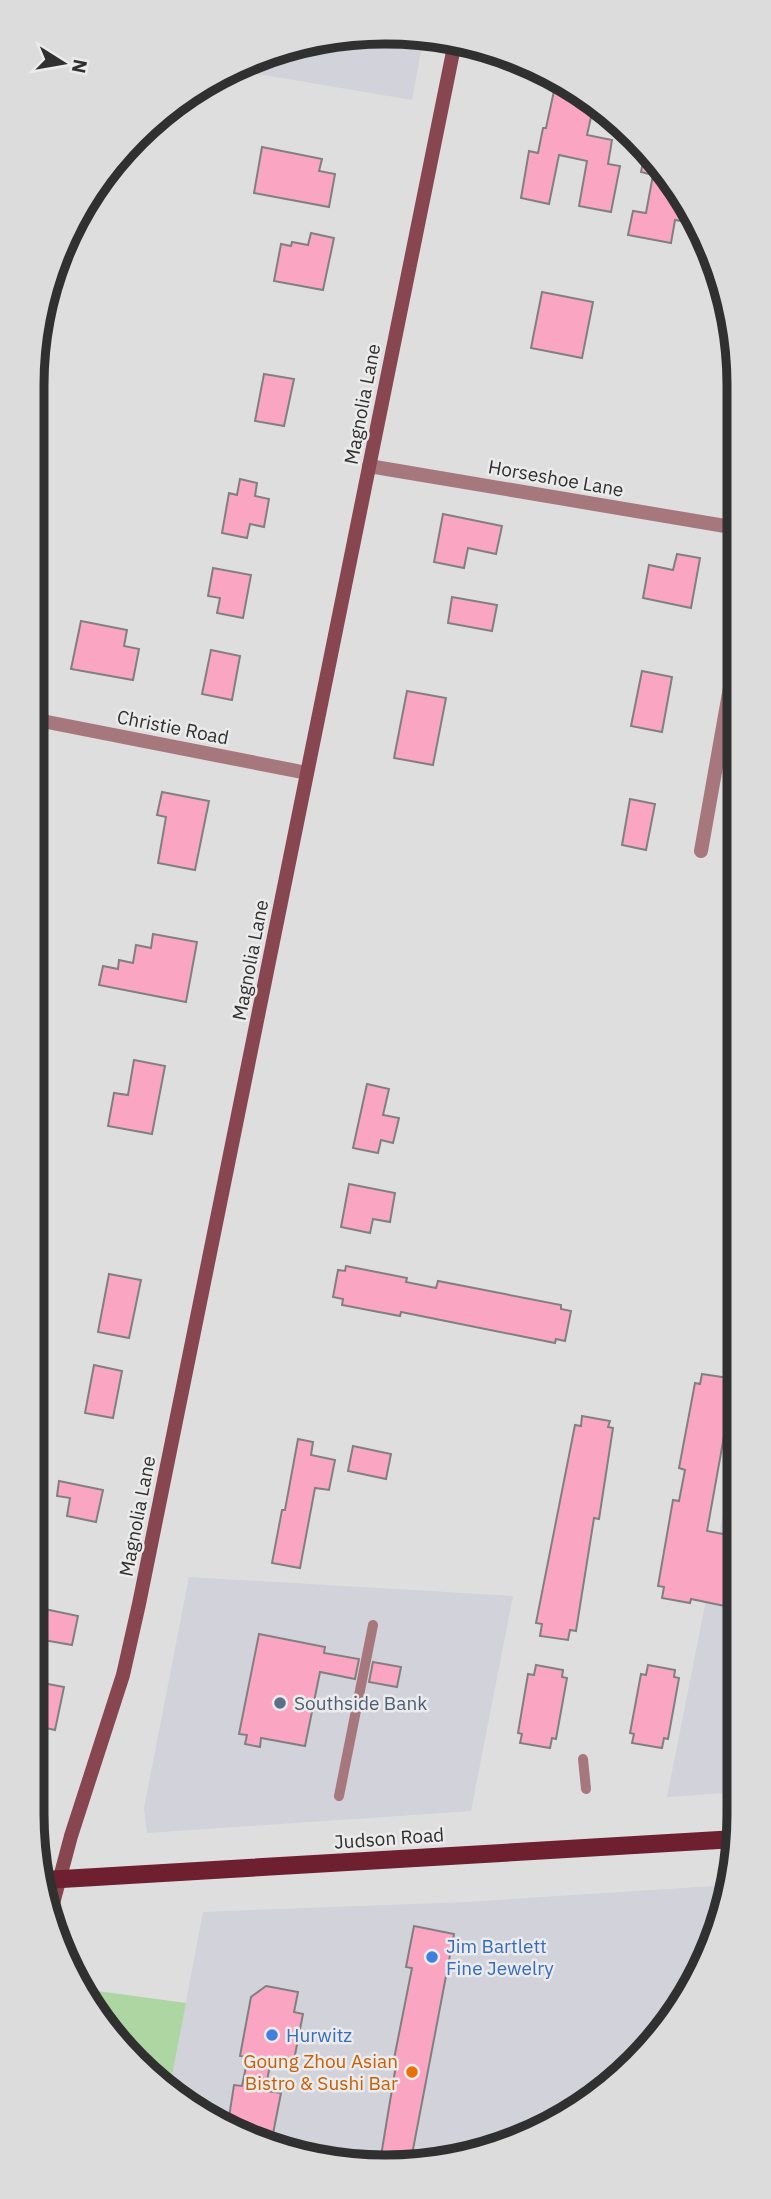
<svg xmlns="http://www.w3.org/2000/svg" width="771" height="2199" font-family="'IBM Plex Sans',sans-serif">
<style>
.built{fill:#d1d2da}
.green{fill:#add6a2}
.building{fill:#faa6c2;stroke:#818081;stroke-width:2}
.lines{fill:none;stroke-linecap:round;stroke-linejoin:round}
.lane{stroke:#a6787d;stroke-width:10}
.street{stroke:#a6787d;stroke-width:14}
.secondary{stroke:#874650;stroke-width:14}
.primary{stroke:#6e2031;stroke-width:18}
.service-dot{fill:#5c6f8a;stroke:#ebebec;stroke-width:2.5}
.shop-dot{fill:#3f7fe0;stroke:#ebebec;stroke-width:2.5}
.food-dot{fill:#e8710a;stroke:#ebebec;stroke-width:2.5}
.labels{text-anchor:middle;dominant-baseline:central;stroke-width:5;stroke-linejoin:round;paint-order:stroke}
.street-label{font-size:19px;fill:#303030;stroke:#ebebec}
.service-label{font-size:19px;fill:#4e5e75;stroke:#ebebec;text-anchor:start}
.shop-label{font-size:19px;fill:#366cbe;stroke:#ebebec;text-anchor:start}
.food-label{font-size:19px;fill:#c56008;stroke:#ebebec;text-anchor:end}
.rim{fill:none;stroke:#303030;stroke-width:9}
</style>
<rect width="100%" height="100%" fill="#dededf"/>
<path class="built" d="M339 35 423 40 412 100 235 70Z
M739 1434V1792L667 1797Z
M189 1577 513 1596 471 1811 147 1833 144 1808Z
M730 1885 728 1905 680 2011 583 2108 477 2156 340 2165 229 2131 170 2086 203 1912 467 1902Z"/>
<path class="green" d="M83 1989 186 2003 170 2086 120 2047Z"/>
<path class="building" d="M557 77 563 79 594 104 587 135 612 140 608 164 620 166 611 212 579 206 587 161 559 155 549 204 521 198 529 151 538 153 543 128H546Z
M262 147 322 159 319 171 335 174 329 207 254 193Z
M646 147 651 152 690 209 687 222 675 220 671 243 628 235 633 211 646 213 653 175 641 172Z
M311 233 334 238 323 290 274 281 281 244 291 246 292 242 308 245Z
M542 292 593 302 582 358 531 348Z
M264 374 294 379 284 426 255 421Z
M240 479 257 483 255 496 269 499 264 527 250 524 247 538 222 533 229 493 237 495Z
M443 514 502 526 496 554 468 548 464 568 434 562Z
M677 554 700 558 691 608 643 598 649 565 673 570Z
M213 568 251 575 243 618 217 613 220 598 208 596Z
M452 597 497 605 492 631 448 623Z
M81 621 127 630 124 646 139 649 133 680 71 669Z
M211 650 240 656 232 700 202 694Z
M642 671 672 677 662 732 631 726Z
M407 691 446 698 433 765 394 758Z
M162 792 209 801 195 870 158 863 166 817 157 815Z
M630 799 655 804 646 850 622 845Z
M153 934 197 942 186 1002 99 985 103 966 118 969 119 960 133 963 136 945 151 948Z
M134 1060 165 1066 152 1134 108 1126 114 1093 128 1095Z
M367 1084 389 1089 383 1115 399 1118 393 1143 381 1140 378 1153 353 1148Z
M349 1184 395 1193 390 1222 373 1219 370 1233 341 1227Z
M346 1266 407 1278 406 1282 436 1288 438 1281 561 1305V1309L571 1311 565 1341 556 1339 555 1343 401 1312 400 1316 342 1305 343 1299 333 1297 338 1270 345 1271Z
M109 1274 141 1280 129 1338 98 1332Z
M94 1365 122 1371 113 1418 85 1413Z
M702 1374 729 1378 728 1385 733 1386 707 1531 739 1537V1609L691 1599 690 1603 662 1598 664 1587 658 1586 673 1500 679 1501 685 1470 679 1468 695 1383 700 1384Z
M582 1416 610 1421 608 1427 613 1428 599 1519 594 1518 576 1631 570 1630 568 1640 540 1636 542 1624 536 1623 575 1425 581 1426Z
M298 1439 313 1442 311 1455 335 1460 329 1490 315 1488 300 1568 272 1563 282 1510H285Z
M353 1446 391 1454 386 1479 348 1471Z
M59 1481 103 1490 96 1522 67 1516 70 1498 57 1496Z
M35 1607 78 1616 72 1645 32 1638Z
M259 1634 325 1647 324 1653 359 1659 355 1679 320 1672 305 1746 261 1738 260 1747 245 1744 247 1735 239 1734Z
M373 1662 401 1667 397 1687 369 1682Z
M536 1665 563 1670 562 1677 567 1678 556 1739 552 1738 550 1748 520 1743 522 1734 518 1733 528 1674 534 1675Z
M648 1665 675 1670 674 1677 679 1678 668 1739 664 1738 662 1748 632 1743 634 1734 630 1733 641 1674 646 1675Z
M32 1681 64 1687 55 1730 32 1725Z
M414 1926 454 1934 411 2160 380 2162 397 2059H394L412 1968 406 1967Z
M266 1986 298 1992 294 2012 303 2014 293 2065 271 2060 265 2091 281 2093 271 2144 227 2130 234 2085 242 2086 248 2057 240 2056 251 1997Z"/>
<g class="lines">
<path class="lane" d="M583 1759 586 1789
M339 1796 373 1625"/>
<path class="street" d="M369 466 737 528
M32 719 307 773
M701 851 737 648"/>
<path class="secondary" d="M51 1911 71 1836 123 1675 139 1604 455 42"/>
<path class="primary" d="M45 1880 736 1839"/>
</g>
<circle class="service-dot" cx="280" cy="1703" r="7"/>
<g class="shop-dot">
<circle cx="432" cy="1957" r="7"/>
<circle cx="272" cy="2035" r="7"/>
</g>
<circle class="food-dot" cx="412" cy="2072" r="7"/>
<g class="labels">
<g class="street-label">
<text transform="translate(362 404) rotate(-79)">Magnolia Lane</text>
<text transform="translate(556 478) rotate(10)">Horseshoe Lane</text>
<text transform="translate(173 727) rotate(11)">Christie Road</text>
<text transform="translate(250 960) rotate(-79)">Magnolia Lane</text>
<text transform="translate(137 1516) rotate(-79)">Magnolia Lane</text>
<text transform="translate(389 1838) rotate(-4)">Judson Road</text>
</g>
<g class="service-label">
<text x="294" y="1703">Southside Bank</text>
</g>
<g class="shop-label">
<text x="446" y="1946">Jim Bartlett<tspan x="446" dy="22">Fine Jewelry</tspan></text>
<text x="286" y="2035">Hurwitz</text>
</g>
<g class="food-label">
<text x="398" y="2061">Goung Zhou Asian<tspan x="398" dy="22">Bistro &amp; Sushi Bar</tspan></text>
</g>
</g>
<path d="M0 0H771V2199H0ZM385 44H386A341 341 0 0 1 727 385V1814A341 341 0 0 1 386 2155H385A341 341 0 0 1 44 1814V385A341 341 0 0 1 385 44Z" fill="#dcdcdd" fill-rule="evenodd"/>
<path class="rim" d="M385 44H386A341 341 0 0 1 727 385V1814A341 341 0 0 1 386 2155H385A341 341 0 0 1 44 1814V385A341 341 0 0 1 385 44Z"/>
<g transform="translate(63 63) rotate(101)" stroke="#ebebec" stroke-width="5" paint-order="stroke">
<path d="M0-5L12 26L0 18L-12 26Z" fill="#303030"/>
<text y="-10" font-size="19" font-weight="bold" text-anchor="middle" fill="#303030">N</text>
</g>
</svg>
